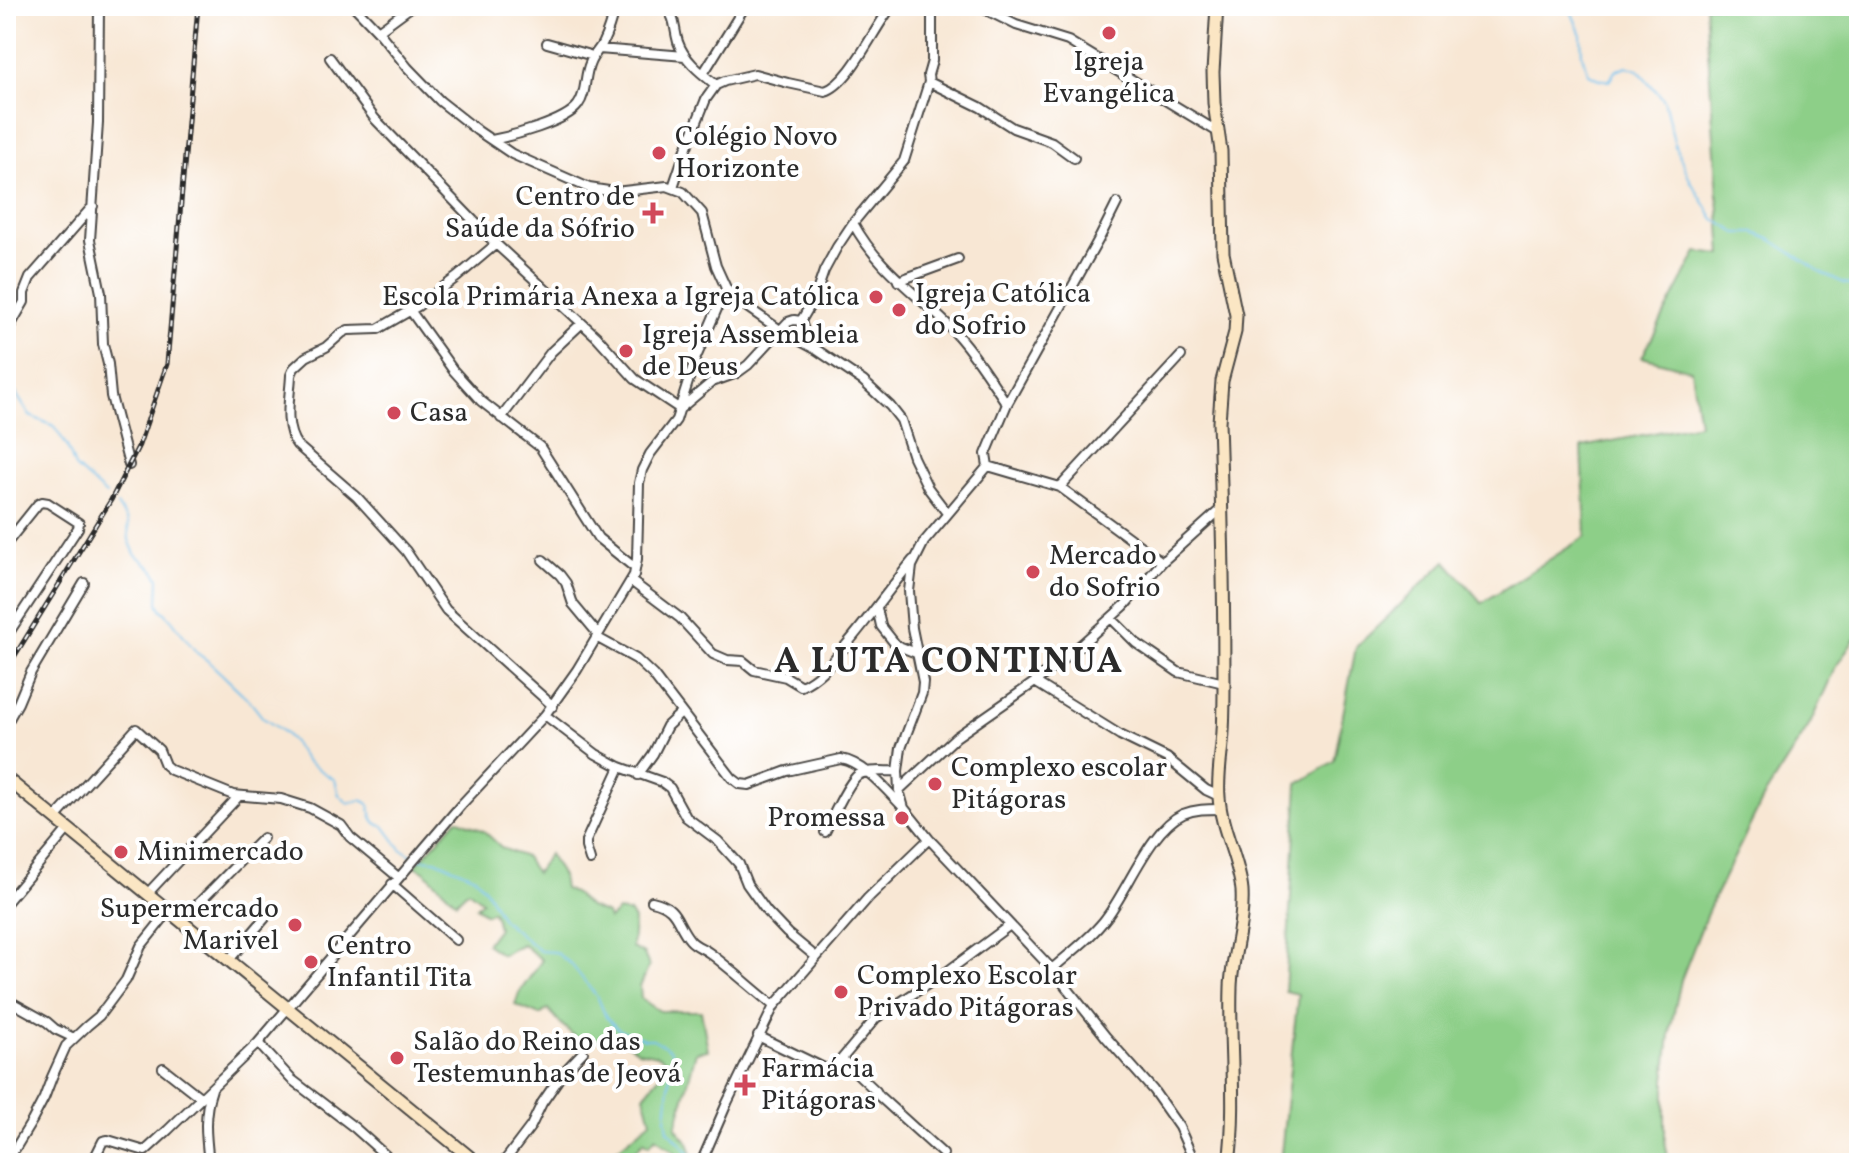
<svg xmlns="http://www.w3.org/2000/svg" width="1865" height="1169" font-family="Vollkorn,serif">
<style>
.green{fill:#8dcf88;stroke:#5c7d5a;stroke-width:2}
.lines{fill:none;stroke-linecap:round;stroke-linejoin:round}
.stream{stroke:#70bfeb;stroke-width:2}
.street-casing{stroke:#4a4744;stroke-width:12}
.secondary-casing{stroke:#4a4744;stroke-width:15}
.street{stroke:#fff;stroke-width:8}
.secondary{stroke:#fbe6c4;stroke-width:11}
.rail-casing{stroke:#2b2b2b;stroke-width:5}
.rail{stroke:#fff;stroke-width:2;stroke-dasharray:6;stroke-linecap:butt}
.poi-dot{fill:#d1495b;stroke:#fff;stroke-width:3}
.labels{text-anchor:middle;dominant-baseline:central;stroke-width:8;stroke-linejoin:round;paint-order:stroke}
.poi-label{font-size:28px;fill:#2b2b2b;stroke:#fff;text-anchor:start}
.district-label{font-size:36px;font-weight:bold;letter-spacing:2px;fill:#2b2b2b;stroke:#fff}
</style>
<rect width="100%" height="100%" fill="#fff"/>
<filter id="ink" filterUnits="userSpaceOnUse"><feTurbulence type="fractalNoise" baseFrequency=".0125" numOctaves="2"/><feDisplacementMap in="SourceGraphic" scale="16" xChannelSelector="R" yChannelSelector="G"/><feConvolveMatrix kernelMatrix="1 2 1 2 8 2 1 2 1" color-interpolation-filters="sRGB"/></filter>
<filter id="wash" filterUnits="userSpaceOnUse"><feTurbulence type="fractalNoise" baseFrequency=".006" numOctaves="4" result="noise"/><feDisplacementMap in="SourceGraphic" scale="32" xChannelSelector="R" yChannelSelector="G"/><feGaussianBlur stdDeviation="1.8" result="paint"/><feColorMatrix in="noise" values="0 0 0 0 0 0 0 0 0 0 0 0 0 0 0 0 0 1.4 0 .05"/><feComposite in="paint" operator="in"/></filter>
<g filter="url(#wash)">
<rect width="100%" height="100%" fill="#f8e7d4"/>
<path class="green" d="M1705 6H1859V633L1835 668 1810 724 1765 795 1710 906 1681 980 1671 1026 1665 1080V1141L1669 1163H1280L1298 994 1285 991 1298 784 1334 761 1356 647 1446 561 1482 603 1586 536 1582 447 1699 424 1691 370 1642 357 1697 252 1722 255Z
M457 819 484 831 502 848 525 857 536 873 549 854 562 876 564 889 575 894 589 907 607 914 609 919 618 911 630 913 634 920 632 948 644 954 649 966 640 987 641 999 660 1011H701L708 1050 696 1052 676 1128 688 1142 695 1163 689 1157 685 1161 656 1137 649 1145 644 1141 625 1163H600L651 1121 644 1095 670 1063 657 1055 638 1051 608 1031 587 1048 560 1023 548 1009 540 1015 515 1005 519 993 542 960 522 944 502 955 486 944 498 928 495 916 492 911 486 914 476 907 482 901 468 890 456 902 424 871 415 866Z"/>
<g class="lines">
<path class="stream" d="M1569 6 1581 35 1582 55 1589 74 1600 79 1609 81 1615 71 1626 66 1638 70 1664 100 1675 146 1691 182 1714 219 1737 233H1755L1772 240 1824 274 1844 283 1859 286
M6 385 15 392 30 416 54 426 67 446 75 467 106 495
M117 505 128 522 129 540 135 554 153 569 159 578 158 603 161 609 171 619 197 653 208 661 249 700 263 718 281 730 292 741 306 761 335 780 339 795 348 803 361 800 369 804C371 814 372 825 384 826L401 849 413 856
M419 859 435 860 475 877 486 890 502 919 540 951 555 952 571 964 598 998 606 1017 618 1029 644 1039H653L671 1050 674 1059 670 1074 666 1118 668 1130 693 1157"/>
</g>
</g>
<g filter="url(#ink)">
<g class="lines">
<g class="street-casing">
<path id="street" d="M99 6 98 123 90 240 101 293 103 344 108 364 111 396 129 465
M354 6 378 31 408 68 440 101 478 131 512 154 589 188 615 192 667 186 683 192 702 213 716 266 726 288 734 298 780 330 817 350 863 381 890 406 901 420 913 457 928 488 947 513
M665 6C677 21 673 25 678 42 684 60 701 73 716 85
M978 6 1016 25 1068 41 1218 132
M378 31 412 6
M547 43 593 56
M599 49 685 56
M330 58 375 119 496 244 597 337 635 379 680 409
M703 74 745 6
M929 82 980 107 1013 128 1052 142 1074 158
M492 140C512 136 566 122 578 105 587 93 584 76 590 63 593 55 600 49 603 42 609 30 612 18 615 6
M673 187 686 149 706 99 716 85 725 81 755 74 788 83 825 91C850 84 875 26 892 6
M853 223C876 266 913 291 947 324 971 348 988 376 1007 404
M496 244 457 277 418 306 378 329 348 330 342 333 326 347 306 357 294 368 291 375C290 398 283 426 297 445L357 497 406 551 446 610 553 706
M898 281 958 259
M410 310 453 370 481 401 540 447 598 538 635 568
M6 333 24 302V293L30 278 93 206
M813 345 806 337 801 321 815 297 824 271 837 247 853 223 904 161 929 82 928 75 932 61V6
M681 408 712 382 737 373 748 365 788 322 794 320 801 321
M501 418 551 352 582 323
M988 466 986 454 1007 404 1100 237 1117 203
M1060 487 1181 356
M6 544 38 504 42 502 48 503 79 523 78 528 6 637
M543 560 560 575 566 583 573 604 598 634
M1162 562 1060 487 988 466 924 542 912 566 909 591 912 628 923 682 922 693 901 748 898 771 899 790 904 808 929 839 1052 969 1106 1037 1153 1090 1179 1127 1195 1163
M631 581 680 618 713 654 727 660 743 661 754 670 786 677 801 686C821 677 833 660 847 644 870 617 890 588 913 560
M877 608 881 626 896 645 916 653
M1111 618 1136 643 1178 672 1224 683
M596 637 636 659 653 675 732 778 740 784 749 785 787 771 841 759C865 763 887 791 904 808
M1035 682 1120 735 1167 758 1206 790 1219 796
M545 715 596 754 620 767 662 782 670 788 686 817 718 841 739 864 747 884 767 912 787 933 816 957
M6 724 18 703 31 672 84 583
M638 775 653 754 667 726 681 713
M899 790 956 737 1035 682 1083 643 1124 606 1162 562 1221 509
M55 818 136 729 159 750 165 765 171 770 233 795 281 799 310 808 341 825 350 837 398 877
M825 832C831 820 848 782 858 775 868 769 887 772 898 771
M590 860 586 847V841L620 767
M392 884 456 940
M147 894 239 796
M652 901C679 907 675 922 690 940 696 947 704 948 711 954 732 970 753 989 774 1006
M6 903 68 829
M181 921 263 838
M229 960 265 918
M1052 969C1070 953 1092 937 1106 918 1128 890 1150 829 1183 814 1195 809 1207 809 1220 809
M6 1001 11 1002 47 1022 55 1029 74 1038
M758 1036 824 1068 830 1069 834 1068 876 1018 948 971 1010 925
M258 1043 291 1079 355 1128 394 1163
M842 1059 876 1091 879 1096 943 1154
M163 1068 200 1097
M705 1156 715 1163
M6 1157 15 1149 32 1121 44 1098 52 1077 66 1046 87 1026 99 1016 126 980 141 946 169 911
M92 1163 103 1141 108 1140 145 1151 168 1130 258 1043 461 805 545 715 577 670 634 575 637 559 639 483 642 470 650 454 676 420 695 360 726 288
M209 1163C206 1137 203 1115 212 1089
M503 1163 531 1126 542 1103 562 1074 583 1052
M701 1163 727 1103 774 1006 868 898 929 839"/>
</g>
<g class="secondary-casing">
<path id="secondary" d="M1217 6 1213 72 1214 103 1221 151 1223 253 1236 315 1235 332 1222 381 1219 422C1222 508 1224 595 1224 682 1224 698 1224 715 1223 731 1222 753 1217 775 1219 797 1221 830 1239 859 1242 891 1244 924 1232 955 1231 987 1229 1046 1237 1105 1229 1163
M6 778 477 1163"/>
</g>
<use href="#street" class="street"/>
<use href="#secondary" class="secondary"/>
<g class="rail-casing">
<path id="rail" d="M6 670 111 500 139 445 167 364 198 6"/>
</g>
<use href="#rail" class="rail"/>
</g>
</g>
<g class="poi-dot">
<circle cx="1109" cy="33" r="8"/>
<circle cx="659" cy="153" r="8"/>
<path d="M649 201h8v8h8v8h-8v8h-8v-8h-8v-8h8z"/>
<circle cx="876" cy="297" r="8"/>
<circle cx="899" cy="310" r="8"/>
<circle cx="626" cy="351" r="8"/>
<circle cx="394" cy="413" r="8"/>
<circle cx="1033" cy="572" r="8"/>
<circle cx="935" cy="784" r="8"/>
<circle cx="902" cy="818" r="8"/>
<circle cx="121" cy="852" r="8"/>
<circle cx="295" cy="925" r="8"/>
<circle cx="311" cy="962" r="8"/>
<circle cx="841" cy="992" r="8"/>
<circle cx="397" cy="1058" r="8"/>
<path d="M741 1073h8v8h8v8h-8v8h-8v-8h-8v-8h8z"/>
</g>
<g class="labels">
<g class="poi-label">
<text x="1109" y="62" text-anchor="middle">Igreja<tspan x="1109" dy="32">Evangélica</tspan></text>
<text x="675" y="137">Colégio Novo<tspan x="675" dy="32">Horizonte</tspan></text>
<text x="635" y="197" text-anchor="end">Centro de<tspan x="635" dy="32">Saúde da Sófrio</tspan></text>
<text x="915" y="294">Igreja Católica<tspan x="915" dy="32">do Sofrio</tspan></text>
<text x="860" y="297" text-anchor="end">Escola Primária Anexa a Igreja Católica</text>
<text x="642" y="335">Igreja Assembleia<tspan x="642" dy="32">de Deus</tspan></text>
<text x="410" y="413">Casa</text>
<text x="1049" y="556">Mercado<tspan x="1049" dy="32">do Sofrio</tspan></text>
<text x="951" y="768">Complexo escolar<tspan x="951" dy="32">Pitágoras</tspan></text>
<text x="886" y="818" text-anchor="end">Promessa</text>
<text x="137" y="852">Minimercado</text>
<text x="279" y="909" text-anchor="end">Supermercado<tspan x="279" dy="32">Marivel</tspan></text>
<text x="327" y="946">Centro<tspan x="327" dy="32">Infantil Tita</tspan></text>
<text x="857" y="976">Complexo Escolar<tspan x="857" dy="32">Privado Pitágoras</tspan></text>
<text x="413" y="1042">Salão do Reino das<tspan x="413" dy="32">Testemunhas de Jeová</tspan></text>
<text x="761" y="1069">Farmácia<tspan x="761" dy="32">Pitágoras</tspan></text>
</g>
<g class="district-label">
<text x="949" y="663">A LUTA CONTINUA</text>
</g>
</g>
<rect width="1865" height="1169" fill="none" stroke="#fff" stroke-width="32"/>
</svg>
